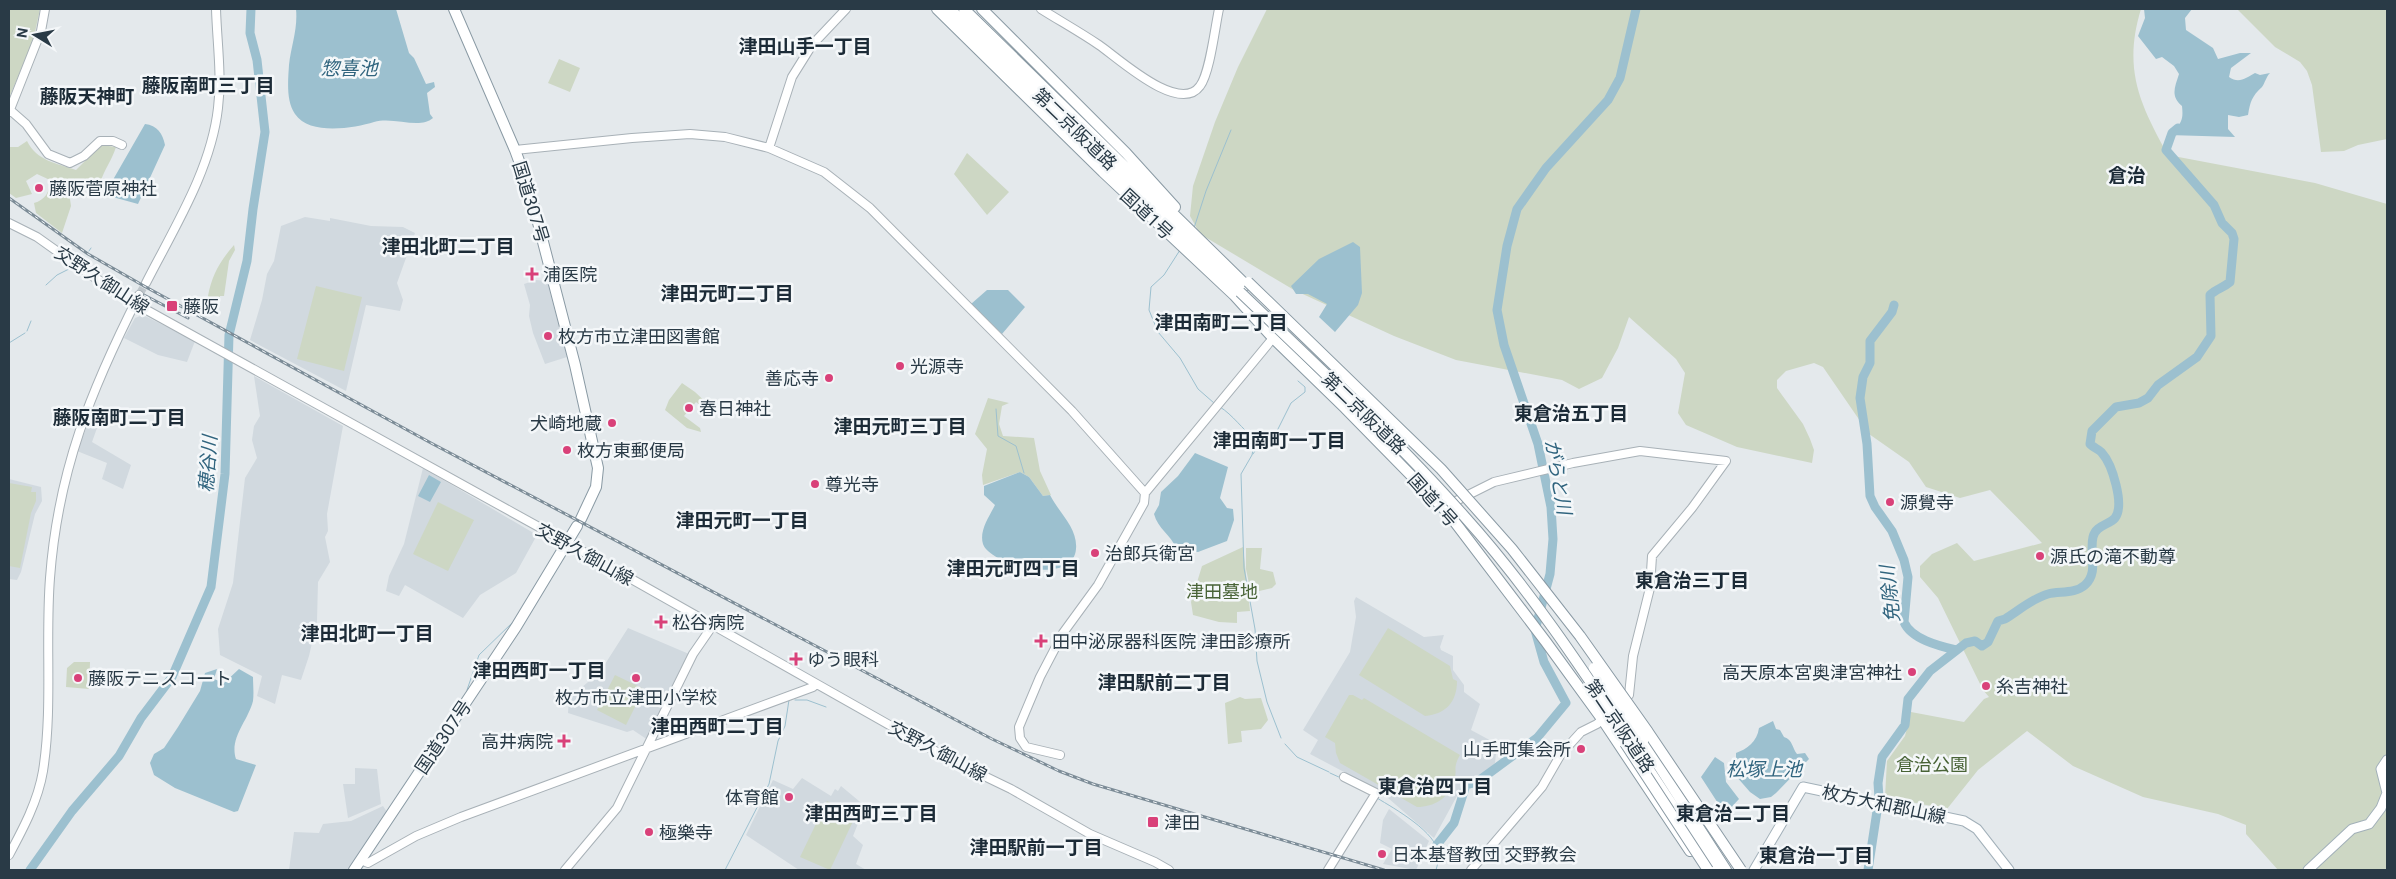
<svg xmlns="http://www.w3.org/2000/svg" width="2396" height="879" font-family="Roboto,'Noto Sans JP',sans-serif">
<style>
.built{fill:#d1d9df}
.green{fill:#cdd7c4}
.water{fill:#9cc0cf}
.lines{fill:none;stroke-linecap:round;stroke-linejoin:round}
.stream{stroke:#9cc0cf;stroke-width:1}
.river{stroke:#9cc0cf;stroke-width:9}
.secondary-tunnel{stroke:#bfc6cb;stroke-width:8;stroke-dasharray:8 4;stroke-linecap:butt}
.secondary-casing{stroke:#a8b1b7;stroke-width:10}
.primary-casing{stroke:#a2b0b9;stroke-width:11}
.highway-casing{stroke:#8a9aa4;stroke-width:12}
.secondary{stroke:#fff;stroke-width:8}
.primary{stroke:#fff;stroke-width:9}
.highway{stroke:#fff;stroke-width:10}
.rail-casing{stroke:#7c8c97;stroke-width:3}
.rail{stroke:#f4f7f9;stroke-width:1;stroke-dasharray:4;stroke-linecap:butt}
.highway-bridge-casing{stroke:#8a9aa4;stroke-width:12;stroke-linecap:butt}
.highway-bridge{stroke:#fff;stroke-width:10}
.poi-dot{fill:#d94179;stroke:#f4f7f9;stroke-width:2}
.labels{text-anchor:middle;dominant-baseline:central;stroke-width:5;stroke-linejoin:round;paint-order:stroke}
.street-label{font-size:18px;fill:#293a46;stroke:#f4f7f9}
.poi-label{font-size:18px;fill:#293a46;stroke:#f4f7f9;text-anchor:start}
.park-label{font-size:18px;fill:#486336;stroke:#f4f7f9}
.neighbourhood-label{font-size:19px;font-weight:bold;fill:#1c2b37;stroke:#f4f7f9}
.water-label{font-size:19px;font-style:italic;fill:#30647e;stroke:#f4f7f9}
</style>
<rect width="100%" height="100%" fill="#e4e9ec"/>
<path class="built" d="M305 217 330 221V218L371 226 403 227 415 233 397 283 403 300 400 311 366 305 346 391 250 340 262 300 267 274 274 261 281 226Z
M536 280 547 281 567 357 545 364 533 333 529 316 530 305 524 284Z
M143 315 195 341 187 362 158 355 124 338 135 318Z
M254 376 343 426 327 514 328 531 325 537 330 562 318 582 317 621 309 656 301 680 282 675 275 704 257 696 262 676 220 655 218 629 233 583 245 478 257 458 252 440 254 426 260 416Z
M88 424 97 428 92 442 131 465 123 489 102 479 107 463 77 451Z
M423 468 537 535 516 573 480 595 463 618 405 585 399 596 386 591 389 576 404 544Z
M9 479 41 487 42 501 35 514 21 572 17 580 9 579Z
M1356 597 1424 637 1444 635 1440 647 1441 650 1453 656V670L1464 685V692L1480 704 1471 730 1497 744 1495 763 1476 780 1464 783 1434 838 1380 791 1310 754 1318 740 1303 730 1350 652 1356 617 1354 601Z
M628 628 689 654 648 740 633 730 627 732 568 713 569 698 600 672Z
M355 768 377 769 381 804 348 818 343 784H355Z
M802 778 831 796 835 789 838 791 841 786 865 806 853 836 863 845 856 864 866 870H799L746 835 773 780 793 789Z
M383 806 387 812 350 870H289L294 832 319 833 323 824 351 821Z
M1389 809 1429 841 1416 870 1383 864 1392 849 1380 843 1383 820Z"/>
<path class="green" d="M9 9H40L33 41 9 98Z
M1267 9H2141C2123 68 2139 103 2168 155L2315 183 2387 204V870H2278L2246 834V825L2218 814 2143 797 2073 766 2027 731 1978 770 1947 809 1885 797 1887 761 1905 736 1911 712 1964 722 1984 699 1989 697 1983 690 1938 598 1920 577V566L1932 554 1957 543 1974 561 2042 543 1990 490 1960 498 1926 487 1909 462 1869 434 1823 367 1814 363 1786 371 1777 380V388L1803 424 1810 439 1814 450 1812 463 1737 447 1686 425 1678 413 1685 373 1676 359 1629 317 1618 348 1602 378 1579 389 1562 380 1456 360 1394 336 1294 290 1200 234 1190 216 1193 186 1215 122 1238 67Z
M2237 9H2387V139L2358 145 2344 151 2321 152 2312 85 2307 71 2300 62 2275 47Z
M559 59 580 68 570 92 548 83Z
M27 141C37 161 56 163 76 170L101 145 116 147C112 160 104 170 100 183L89 185 79 191 74 188 70 199 71 206 62 233 36 213 34 203C45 200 50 192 50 180L37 174 26 181 32 194 16 198 9 193V147H18Z
M967 153 1009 192 987 215 954 174Z
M234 245 235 250 229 261 224 296H220L218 306H215L208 296C212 275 220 261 234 245Z
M316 286 362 297 344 371 297 359Z
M682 383 695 392 711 407 701 406 696 402 684 416 700 428 701 432 687 428 665 410 669 400Z
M988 398 1009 403 1002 406 999 424 1003 436 1034 438 1040 471 1051 495 1043 496 1029 477 1020 472 983 485 982 475 987 449 975 434Z
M9 483 32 487 31 492H36V501L31 513 20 568 9 566Z
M438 502 474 520 448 571 413 554Z
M1243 547 1250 611 1237 612V623L1219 622 1193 615 1191 602 1202 566Z
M1246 548H1262L1260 569 1273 572 1276 584 1272 588 1251 593 1246 569Z
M1388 628 1450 666 1453 679 1457 681C1457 702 1446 714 1425 716L1359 675Z
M74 662H90L89 689 66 687 67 668Z
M615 675 644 689 626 725 597 710Z
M1349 695H1353L1362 700 1364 698 1460 755C1452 769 1458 769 1454 781 1449 798 1434 807 1417 807L1340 763 1336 753 1335 743 1325 737Z
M1240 697 1245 699 1261 698 1268 720 1261 729 1241 731 1242 742 1228 744 1225 703Z
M827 801 856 815 830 870 800 857Z"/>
<path class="water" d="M296 9H396L409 53 414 58 426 84 434 82 435 87 427 93 430 114 433 118C419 130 394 116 374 122 354 128 310 136 295 114 286 101 288 81 289 65 291 46 298 29 296 9Z
M2144 9H2192L2185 18 2186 30 2213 48 2218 59 2240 53H2251L2231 68 2229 77C2239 84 2246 78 2255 73L2260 75 2270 73C2266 77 2265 83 2262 87 2252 96 2250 102 2248 115L2239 117 2228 115V129L2235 137 2169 135 2171 128 2175 129C2183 122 2183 116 2182 106 2170 96 2175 87 2179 74L2174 66 2162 57 2156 59 2138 36 2145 18Z
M145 124C157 125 163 134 165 145L138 204 109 196 114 178Z
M1353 242 1360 247 1362 293 1358 305 1335 332 1319 317 1327 304 1308 294H1296L1291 286 1319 259Z
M987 290H1008L1025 307 1002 334 971 304Z
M1195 453 1228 467 1220 498 1227 508 1233 509 1234 520 1227 541 1198 552 1176 548C1171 535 1158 529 1154 514L1159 505 1161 492 1178 476Z
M1020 472 1029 477 1043 496 1050 495C1059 513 1078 528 1076 549 1073 587 990 565 983 544 979 531 989 517 995 505L984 495V486Z
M429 475 441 482 430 502 418 496Z
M217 669 214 679 224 683 239 669 253 677C253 684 254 693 253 701 248 721 229 738 236 759L256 765 238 811 234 812 175 788 154 775 150 763 154 754 164 748 178 727 200 691 205 673Z
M1773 721 1776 729 1780 730 1784 737C1793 740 1792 748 1797 754L1805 753 1809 759 1776 793 1771 797 1760 799 1750 792 1736 776V753C1747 749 1757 742 1759 728Z
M1715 757 1724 763 1726 782 1739 799 1725 814 1701 777Z"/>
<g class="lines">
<path class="stream" d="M1194 228 1206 191 1231 130
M1180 250 1164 275 1151 287 1149 310 1158 332 1180 358 1198 389 1214 403
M89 251 91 248
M80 262 83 259
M46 285 57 275 73 267
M27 331 31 321
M9 343 25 333
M1220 407C1233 415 1242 429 1255 439L1252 455 1241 474 1244 568 1255 629 1257 661 1267 702 1281 738
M996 409 998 436 1016 446 1024 473
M1275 435 1291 403 1305 392V387L1298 381
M1253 454 1257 448 1273 438
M467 690 479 655 513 622
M795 700H807L826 707
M1285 744 1297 757 1329 772
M1330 773 1341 778
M1377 798C1395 809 1437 832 1439 855 1439 860 1437 866 1436 870
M382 850 396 843
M725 870 769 784 778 741 785 726 789 700"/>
<path class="river" d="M1894 305 1892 312 1870 341V363L1863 377 1860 398 1867 444 1870 496 1875 507 1892 531 1904 560 1908 577 1904 622C1911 639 1939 646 1956 650
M1436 846 1454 823 1466 785 1477 782 1537 738 1566 703 1544 662 1535 630 1550 574 1553 539 1551 507 1538 444 1504 345 1497 310 1507 246 1517 209 1546 168 1608 100 1620 78 1636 9
M30 870 72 811 119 756 141 718 172 677 211 587 225 474 229 335 247 261 253 209 265 132 257 60 250 33 251 9
M1868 870 1879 798 1878 783 1882 757 1905 725 1908 699 1930 671 1966 643 1975 641 1982 646 1988 642 1998 621 2005 619C2018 611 2033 598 2048 594 2060 591 2075 594 2085 585 2099 572 2089 554 2093 537 2096 525 2109 525 2115 518 2125 505 2112 464 2102 453 2100 450 2094 448 2090 444L2092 431 2116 407 2139 403 2148 398 2158 385 2197 357 2211 336 2210 295C2216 289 2223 288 2230 282L2234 239 2232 233 2222 223 2214 205 2166 150 2172 133 2178 128"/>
<path class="secondary-tunnel" d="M139 295 146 283"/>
<g class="secondary-casing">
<path id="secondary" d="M1041 9C1060 21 1080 32 1099 45 1117 57 1179 115 1200 86 1210 73 1215 27 1219 9
M10 110 26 124 48 154 70 163 84 156 100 141H113L122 145
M9 112 41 31 45 9
M769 148 792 77 812 45 846 9
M515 150 632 138 690 134 725 137 769 148 824 172 870 208 1072 411 1145 493
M9 223 37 237 89 274 143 308 566 542 953 761 1011 789 1090 834 1155 862 1169 870
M146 283C174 228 211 170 218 108 222 75 217 42 216 9
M1448 505 1494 482 1573 463 1640 451 1726 461 1692 508 1652 556 1650 588 1633 656 1629 695 1597 724 1581 732 1561 754 1542 787 1471 870
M1060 755 1026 747 1020 738 1019 727 1040 677 1063 633 1098 585 1144 503 1145 493 1288 320
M9 855C23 829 38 801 43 771 53 707 45 642 50 578 58 470 91 390 139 295
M361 860 368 863 416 836 461 817 813 687 816 684
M565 870 617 808 693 654 713 625
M1328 870 1376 793 1344 777"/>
</g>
<g class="primary-casing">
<path id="primary" d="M1754 870 1803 787 1964 821 1977 829 2009 870
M2308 870 2352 829 2369 824 2381 808 2387 793 2381 769 2387 760"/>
</g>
<g class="highway-casing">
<path id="highway" d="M454 9 515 150 529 188 575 365 598 468 596 487 581 519
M937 9 1103 172 1234 295 1273 338 1345 408 1448 513 1546 642 1602 719 1690 851
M950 9 1240 292
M964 9 1246 285
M982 9 1126 153 1175 207
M1643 741 1726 870
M1634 747 1715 870
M354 870 516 627 577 526"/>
</g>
<use href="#secondary" class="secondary"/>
<use href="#primary" class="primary"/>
<use href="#highway" class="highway"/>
<g class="rail-casing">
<path id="rail" d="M9 198 88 254 144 286 431 443 992 739 1059 771 1093 784 1384 870
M144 295 188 318"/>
</g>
<use href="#rail" class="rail"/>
<g class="highway-bridge-casing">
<path id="highway-bridge" d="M1248 282 1441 469 1512 549 1580 636 1648 732 1741 870
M1240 292C1316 365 1394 437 1464 516 1528 587 1581 667 1634 747
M1594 668 1643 741
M1625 743 1708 870"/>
</g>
<use href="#highway-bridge" class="highway-bridge"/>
</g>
<g class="poi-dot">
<circle cx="39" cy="188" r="5"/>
<path d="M529.5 266.5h5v5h5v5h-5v5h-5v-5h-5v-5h5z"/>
<rect x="166" y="300" width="12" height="12" rx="2.5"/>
<circle cx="548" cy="336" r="5"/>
<circle cx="900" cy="366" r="5"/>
<circle cx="829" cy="378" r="5"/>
<circle cx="689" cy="408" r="5"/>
<circle cx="612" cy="423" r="5"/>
<circle cx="567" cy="450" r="5"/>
<circle cx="815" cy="484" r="5"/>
<circle cx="1890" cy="502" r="5"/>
<circle cx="1095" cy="553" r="5"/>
<circle cx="2040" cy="556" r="5"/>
<path d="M658.5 614.5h5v5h5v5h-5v5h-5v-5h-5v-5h5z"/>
<path d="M1038.5 633.5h5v5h5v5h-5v5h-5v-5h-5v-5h5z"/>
<path d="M793.5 651.5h5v5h5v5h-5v5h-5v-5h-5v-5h5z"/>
<circle cx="1912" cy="672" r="5"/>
<circle cx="78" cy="678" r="5"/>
<circle cx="636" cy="678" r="5"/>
<circle cx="1986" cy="686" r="5"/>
<path d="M561.5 733.5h5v5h5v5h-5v5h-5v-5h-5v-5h5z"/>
<circle cx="1581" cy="749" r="5"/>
<circle cx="789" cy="797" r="5"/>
<rect x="1147" y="816" width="12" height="12" rx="2.5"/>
<circle cx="649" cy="832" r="5"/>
<circle cx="1382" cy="854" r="5"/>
</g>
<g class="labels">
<g class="street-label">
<text transform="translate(1075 129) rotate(44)">第二京阪道路</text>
<text transform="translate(531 202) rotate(73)">国道307号</text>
<text transform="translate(1147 214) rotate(43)">国道1号</text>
<text transform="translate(102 280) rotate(33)">交野久御山線</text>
<text transform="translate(1364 413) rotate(44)">第二京阪道路</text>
<text transform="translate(1433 500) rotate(48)">国道1号</text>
<text transform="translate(585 554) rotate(29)">交野久御山線</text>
<text transform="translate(1620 726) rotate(56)">第二京阪道路</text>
<text transform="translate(443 737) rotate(-56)">国道307号</text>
<text transform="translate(938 751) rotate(28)">交野久御山線</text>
<text transform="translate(1884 804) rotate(12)">枚方大和郡山線</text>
</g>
<g class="poi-label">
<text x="49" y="188">藤阪菅原神社</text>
<text x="543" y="274">浦医院</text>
<text x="183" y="306">藤阪</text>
<text x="558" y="336">枚方市立津田図書館</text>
<text x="910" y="366">光源寺</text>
<text x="819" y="378" text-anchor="end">善応寺</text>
<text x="699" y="408">春日神社</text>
<text x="602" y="423" text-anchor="end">犬崎地蔵</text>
<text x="577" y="450">枚方東郵便局</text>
<text x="825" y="484">尊光寺</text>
<text x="1900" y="502">源覺寺</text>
<text x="1105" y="553">治郎兵衛宮</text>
<text x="2050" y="556">源氏の滝不動尊</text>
<text x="672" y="622">松谷病院</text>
<text x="1052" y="641">田中泌尿器科医院 津田診療所</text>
<text x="807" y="659">ゆう眼科</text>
<text x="1902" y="672" text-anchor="end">高天原本宮奥津宮神社</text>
<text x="88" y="678">藤阪テニスコート</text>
<text x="1996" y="686">糸吉神社</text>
<text x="636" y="697" text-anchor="middle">枚方市立津田小学校</text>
<text x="553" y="741" text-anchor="end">高井病院</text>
<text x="1571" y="749" text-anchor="end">山手町集会所</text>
<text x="779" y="797" text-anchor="end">体育館</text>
<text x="1164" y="822">津田</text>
<text x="659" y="832">極樂寺</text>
<text x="1392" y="854">日本基督教団 交野教会</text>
</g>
<g class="park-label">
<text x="1222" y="591">津田墓地</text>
<text x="1932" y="764">倉治公園</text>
</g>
<g class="neighbourhood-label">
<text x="805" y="46">津田山手一丁目</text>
<text x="208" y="85">藤阪南町三丁目</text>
<text x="87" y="96">藤阪天神町</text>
<text x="2127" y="175">倉治</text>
<text x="448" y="246">津田北町二丁目</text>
<text x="727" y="293">津田元町二丁目</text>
<text x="1221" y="322">津田南町二丁目</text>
<text x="1571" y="413">東倉治五丁目</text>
<text x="119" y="417">藤阪南町二丁目</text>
<text x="900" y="426">津田元町三丁目</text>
<text x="1279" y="440">津田南町一丁目</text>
<text x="742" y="520">津田元町一丁目</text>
<text x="1013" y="568">津田元町四丁目</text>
<text x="1692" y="580">東倉治三丁目</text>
<text x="367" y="633">津田北町一丁目</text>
<text x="539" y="670">津田西町一丁目</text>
<text x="1164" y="682">津田駅前二丁目</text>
<text x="717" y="726">津田西町二丁目</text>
<text x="1435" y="786">東倉治四丁目</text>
<text x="871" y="813">津田西町三丁目</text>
<text x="1733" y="813">東倉治二丁目</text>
<text x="1036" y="847">津田駅前一丁目</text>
<text x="1816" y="855">東倉治一丁目</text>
</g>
<g class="water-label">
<text x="349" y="68">惣喜池</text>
<text transform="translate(208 464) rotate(-86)">穂谷川</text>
<text transform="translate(1558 477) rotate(80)">がらと川</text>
<text transform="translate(1890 594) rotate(-96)">免除川</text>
<text x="1764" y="769">松塚上池</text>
</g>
</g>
<rect width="2396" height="879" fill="none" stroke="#293a46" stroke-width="20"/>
<g transform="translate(35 35) rotate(280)" stroke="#f4f7f9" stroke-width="4" paint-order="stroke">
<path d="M0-4L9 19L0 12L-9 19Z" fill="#293a46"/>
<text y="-8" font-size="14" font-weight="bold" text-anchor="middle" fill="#293a46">N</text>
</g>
</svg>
